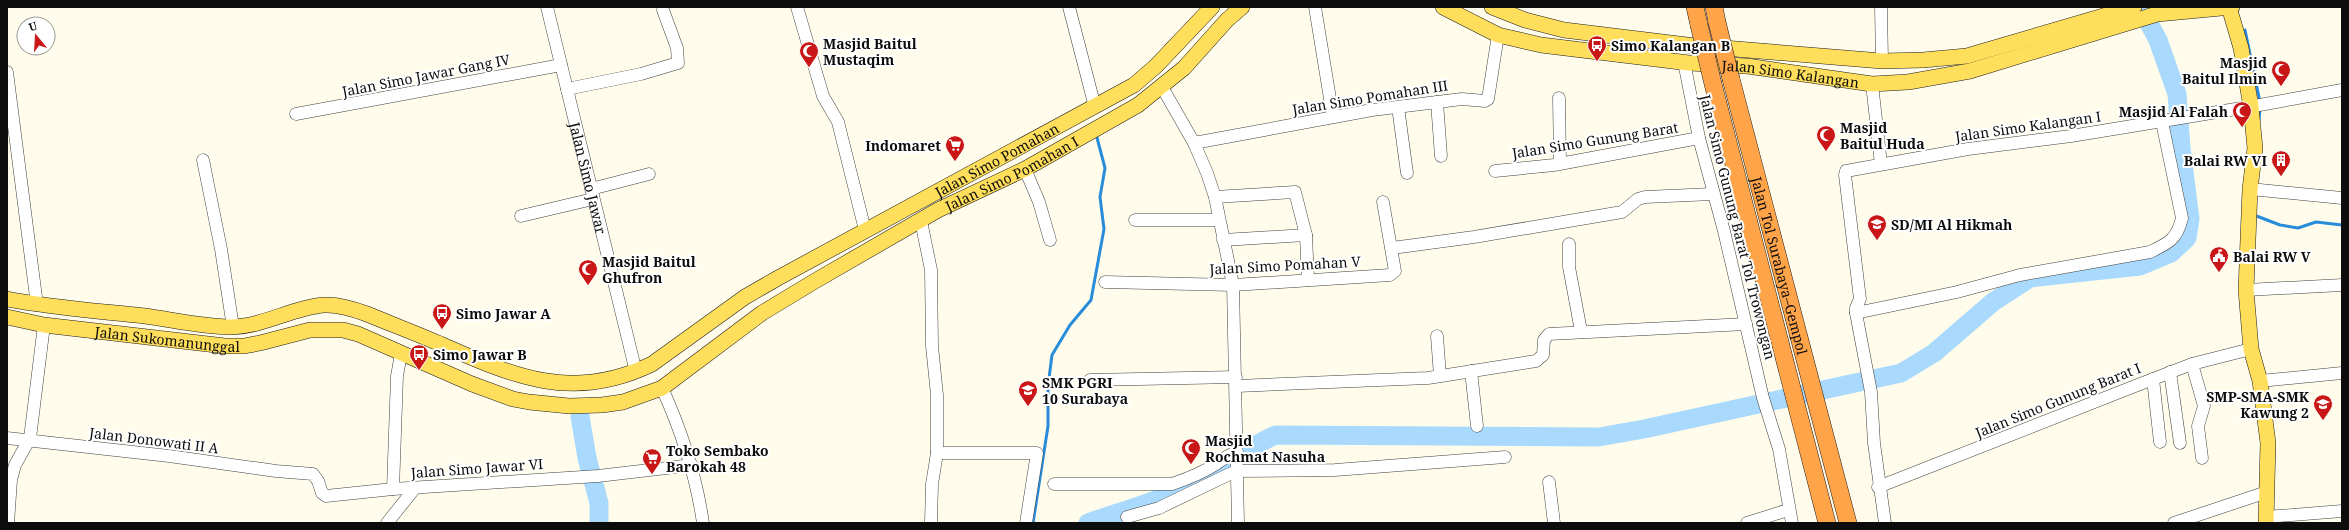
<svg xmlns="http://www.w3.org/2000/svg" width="2349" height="530" font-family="'Noto Serif',serif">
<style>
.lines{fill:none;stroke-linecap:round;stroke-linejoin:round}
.stream{stroke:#288cdb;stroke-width:3}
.river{stroke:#a9dafd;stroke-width:19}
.minor-casing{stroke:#3f3f3f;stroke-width:13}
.major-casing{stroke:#1d1d1d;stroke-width:16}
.highway-casing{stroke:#1d1d1d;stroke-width:18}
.minor{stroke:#fff;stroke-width:12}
.major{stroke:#ffde5b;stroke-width:15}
.highway{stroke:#ffa449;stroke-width:17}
.highway-bridge-casing{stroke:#1d1d1d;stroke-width:18;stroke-linecap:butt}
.highway-bridge{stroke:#ffa449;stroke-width:17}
.labels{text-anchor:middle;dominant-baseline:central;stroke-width:4;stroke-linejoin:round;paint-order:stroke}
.poi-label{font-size:14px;font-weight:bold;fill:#0c0c0c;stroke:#fff;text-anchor:start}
.street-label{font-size:14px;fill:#0c0c0c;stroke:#fff}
</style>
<rect width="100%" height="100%" fill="#fffceb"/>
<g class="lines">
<path class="stream" d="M2245 30 2260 102
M2259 120 2260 108
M2254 215 2280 225 2298 228 2316 222 2342 225
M1033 523 1048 426V386L1052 355 1070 325 1091 300 1104 229 1100 197 1105 168 1096 134"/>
<path class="river" d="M580 416 587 458 599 503V523
M1088 523C1125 510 1162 500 1197 482 1225 468 1247 447 1276 435L1599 437 1644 429 1901 373 1934 353 1993 302 2030 278 2140 266 2171 253 2187 238 2190 219 2181 148 2177 94 2158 40 2144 14V7"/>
<g class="minor-casing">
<g id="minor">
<path id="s1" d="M547 7 636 372"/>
<path d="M797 7 823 96 838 122 865 230"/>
<path d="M1069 7 1095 107"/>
<path d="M1315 7 1333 117"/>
<path d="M1881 7 1882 61"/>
<path d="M1684 62 1699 138 1724 231 1763 398 1779 449 1792 523"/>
<path d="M7 72 37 305"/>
<path d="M1872 84 1881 164"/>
<path d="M1162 87 1194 143 1207 173 1215 197 1233 285 1238 523"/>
<path d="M567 89 641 74 678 63 677 48 663 10"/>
<path d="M1559 98 1560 163"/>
<path d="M1437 102 1441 156"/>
<path d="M1398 107 1407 173"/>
<path d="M296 114 561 65"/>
<path d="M1194 143 1372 110 1462 99 1485 101 1488 99 1498 35"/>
<path d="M203 160 221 249 233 327"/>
<path d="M1025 169 1039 202 1050 240"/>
<path d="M1495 171 1554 165 1699 138"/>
<path d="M591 189 649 174"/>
<path d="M2250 189 2342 198"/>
<path d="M1215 197 1295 192 1306 235 1223 240"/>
<path d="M521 216 593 199"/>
<path d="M1135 220H1219"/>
<path d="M921 221 931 270 932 346 937 395V453L932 484 931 523"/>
<path d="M1306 235 1308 280"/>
<path d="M1569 244V267L1581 331"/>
<path d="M1392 248 1474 237 1622 212 1638 199 1645 197 1713 194"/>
<path d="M1105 282 1233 285 1390 275 1395 271 1383 202"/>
<path d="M2246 290 2342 285"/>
<path d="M1856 313 1957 292 2020 275 2150 252C2169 243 2177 239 2182 218L2162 122"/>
<path d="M1437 336 1440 376"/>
<path d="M2192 364 2204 406 2198 426 2202 458"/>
<path d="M1471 371 1477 426"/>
<path d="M2170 372 2180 443"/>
<path d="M2153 379 2160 442"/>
<path d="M1090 380 1236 377"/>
<path d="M2260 381 2342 373"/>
<path d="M1237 386 1428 378 1536 361 1543 355 1544 340 1549 334 1746 324"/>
<path d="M662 388C682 432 696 475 703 523"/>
<path d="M7 438 169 456 276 471 313 474 318 481 322 493 326 496 393 489 598 476 692 465"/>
<path d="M937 453H1037L1026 523"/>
<path d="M1238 471 1335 470 1505 457"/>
<path d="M1549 482 1554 523"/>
<path d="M1054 484H1172C1187 479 1202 473 1216 464 1223 459 1228 455 1237 452"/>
<path d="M1878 487 2153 379 2192 364 2251 349"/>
<path d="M393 489 397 376 401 354"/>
<path d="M1127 517 1159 508 1238 470"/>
<path d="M2266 517 2342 511"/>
<path d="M8 523 11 480 15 465 30 438 44 325"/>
<path d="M387 523 415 488"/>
<path d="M1747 523 1788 510"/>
<path d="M1885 523 1874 443 1871 392 1856 313V308L1860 299 1845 175 1846 171 1968 149 2071 136 2254 106 2342 90"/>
<path d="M2174 523 2267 492"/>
</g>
</g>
<g class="major-casing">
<g id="major">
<path id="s2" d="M1443 7 1498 35 1541 45 1689 63 1747 66 1872 84 1908 82 1970 71 2157 14 2232 7"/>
<path d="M1492 7 1525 20 1564 30 1687 45 1882 61 1923 60 1967 56 2134 7"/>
<path d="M2229 7 2241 48 2251 107 2255 148 2250 189 2246 290 2251 349 2260 381 2268 443 2266 523"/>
<path id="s3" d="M7 299C53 308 99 311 145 316 174 320 203 327 232 327 264 326 292 308 323 305 338 304 354 309 367 314 391 324 415 333 438 343 513 376 572 403 652 364L745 297 778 278 1134 85 1156 66 1212 7"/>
<path id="s4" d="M7 317 44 325 225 346H244L260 343 310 330H343L358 334 472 384 513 399 529 402 569 406 602 405 623 402 662 388 762 313 815 281 938 210 1025 169 1138 105 1184 68 1227 20 1242 7"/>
</g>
</g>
<g class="highway-casing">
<g id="highway">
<path d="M1695 7 1699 25"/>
<path d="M1714 7 1717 22"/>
<path id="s5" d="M1731 79 1848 523"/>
<path d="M1713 84 1827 523"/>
</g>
</g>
<use href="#minor" class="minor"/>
<use href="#major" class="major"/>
<use href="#highway" class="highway"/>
<g class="highway-bridge-casing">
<path id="highway-bridge" d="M1717 22 1731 79
M1699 25 1713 84"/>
</g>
<use href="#highway-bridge" class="highway-bridge"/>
</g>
<defs>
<g id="bus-pin" transform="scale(1)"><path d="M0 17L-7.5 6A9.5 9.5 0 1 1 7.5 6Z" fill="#c91617" stroke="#fff"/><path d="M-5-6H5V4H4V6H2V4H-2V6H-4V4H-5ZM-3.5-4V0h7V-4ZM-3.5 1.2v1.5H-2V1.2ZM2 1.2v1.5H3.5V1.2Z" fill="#fff"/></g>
<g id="mosque-pin" transform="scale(1)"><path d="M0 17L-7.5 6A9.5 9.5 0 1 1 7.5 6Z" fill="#c91617" stroke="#fff"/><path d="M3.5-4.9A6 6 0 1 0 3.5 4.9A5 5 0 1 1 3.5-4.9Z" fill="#fff"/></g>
<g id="supermarket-pin" transform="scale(1)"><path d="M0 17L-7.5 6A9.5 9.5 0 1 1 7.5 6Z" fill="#c91617" stroke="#fff"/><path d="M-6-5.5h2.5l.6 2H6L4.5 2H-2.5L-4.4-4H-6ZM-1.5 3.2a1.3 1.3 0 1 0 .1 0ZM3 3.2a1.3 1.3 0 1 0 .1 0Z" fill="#fff"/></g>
<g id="building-pin" transform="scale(1)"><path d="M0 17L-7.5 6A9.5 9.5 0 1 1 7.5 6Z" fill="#c91617" stroke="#fff"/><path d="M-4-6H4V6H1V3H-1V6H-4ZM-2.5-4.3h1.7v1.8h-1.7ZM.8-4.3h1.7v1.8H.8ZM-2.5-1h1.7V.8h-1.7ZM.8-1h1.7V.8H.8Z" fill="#fff"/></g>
<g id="school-pin" transform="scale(1)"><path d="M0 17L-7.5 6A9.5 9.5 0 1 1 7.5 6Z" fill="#c91617" stroke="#fff"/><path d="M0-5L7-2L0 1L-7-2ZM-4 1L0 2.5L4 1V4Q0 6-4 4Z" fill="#fff"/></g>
<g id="civic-pin" transform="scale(1)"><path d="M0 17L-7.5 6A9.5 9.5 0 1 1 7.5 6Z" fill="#c91617" stroke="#fff"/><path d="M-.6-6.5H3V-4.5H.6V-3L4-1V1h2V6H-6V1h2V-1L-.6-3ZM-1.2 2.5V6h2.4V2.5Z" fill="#fff"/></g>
</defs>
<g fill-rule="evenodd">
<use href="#bus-pin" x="1597" y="45"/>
<use href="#mosque-pin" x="809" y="51"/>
<use href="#mosque-pin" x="2281" y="70"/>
<use href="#mosque-pin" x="2242" y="111"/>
<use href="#mosque-pin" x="1826" y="135"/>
<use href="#supermarket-pin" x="955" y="145"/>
<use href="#building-pin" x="2281" y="160"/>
<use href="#school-pin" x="1877" y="224"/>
<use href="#civic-pin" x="2219" y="256"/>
<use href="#mosque-pin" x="588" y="269"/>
<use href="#bus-pin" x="442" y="313"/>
<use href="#bus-pin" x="419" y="354"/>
<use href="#school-pin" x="1028" y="390"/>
<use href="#school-pin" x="2323" y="404"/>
<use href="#mosque-pin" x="1191" y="448"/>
<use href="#supermarket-pin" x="652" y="458"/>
</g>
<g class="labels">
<g class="poi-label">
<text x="823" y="43">Masjid Baitul<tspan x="823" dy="16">Mustaqim</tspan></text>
<text x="1611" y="45">Simo Kalangan B</text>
<text x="2267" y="62" text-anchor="end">Masjid<tspan x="2267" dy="16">Baitul Ilmin</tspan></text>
<text x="2228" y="111" text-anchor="end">Masjid Al Falah</text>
<text x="1840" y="127">Masjid<tspan x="1840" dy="16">Baitul Huda</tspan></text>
<text x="941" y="145" text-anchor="end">Indomaret</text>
<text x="2267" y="160" text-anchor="end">Balai RW VI</text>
<text x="1891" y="224">SD/MI Al Hikmah</text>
<text x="2233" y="256">Balai RW V</text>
<text x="602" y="261">Masjid Baitul<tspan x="602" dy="16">Ghufron</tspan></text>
<text x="456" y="313">Simo Jawar A</text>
<text x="433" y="354">Simo Jawar B</text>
<text x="1042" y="382">SMK PGRI<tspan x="1042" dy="16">10 Surabaya</tspan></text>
<text x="2309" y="396" text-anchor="end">SMP-SMA-SMK<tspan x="2309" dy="16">Kawung 2</tspan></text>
<text x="1205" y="440">Masjid<tspan x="1205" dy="16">Rochmat Nasuha</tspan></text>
<text x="666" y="450">Toko Sembako<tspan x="666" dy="16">Barokah 48</tspan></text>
</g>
<g class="street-label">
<text stroke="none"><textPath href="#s2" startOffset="357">Jalan Simo Kalangan</textPath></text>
<text transform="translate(426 75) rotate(-11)">Jalan Simo Jawar Gang IV</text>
<text transform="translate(1370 97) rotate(-9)">Jalan Simo Pomahan III</text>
<text transform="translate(2028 126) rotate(-8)">Jalan Simo Kalangan I</text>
<text transform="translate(1595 140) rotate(-9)">Jalan Simo Gunung Barat</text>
<text stroke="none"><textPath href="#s3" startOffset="1068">Jalan Simo Pomahan</textPath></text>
<text stroke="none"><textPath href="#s4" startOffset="1087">Jalan Simo Pomahan I</textPath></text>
<text stroke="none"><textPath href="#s1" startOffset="176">Jalan Simo Jawar</textPath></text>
<text transform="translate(1738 227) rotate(76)">Jalan Simo Gunung Barat Tol Trowongan</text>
<text transform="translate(1285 265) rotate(-3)">Jalan Simo Pomahan V</text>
<text stroke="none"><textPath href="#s5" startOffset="193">Jalan Tol Surabaya–Gempol</textPath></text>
<text stroke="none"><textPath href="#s4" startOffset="162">Jalan Sukomanunggal</textPath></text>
<text transform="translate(2058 400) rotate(-22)">Jalan Simo Gunung Barat I</text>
<text transform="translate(154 440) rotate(7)">Jalan Donowati II A</text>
<text transform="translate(477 468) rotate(-4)">Jalan Simo Jawar VI</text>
</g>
</g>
<rect width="2349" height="530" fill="none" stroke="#0c0c0c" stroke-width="16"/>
<g transform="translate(36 36) rotate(342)"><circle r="19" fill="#ffffff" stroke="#9e9e9e"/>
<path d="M0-3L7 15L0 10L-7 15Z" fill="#c91617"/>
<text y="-6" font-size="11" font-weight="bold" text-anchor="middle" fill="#0c0c0c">U</text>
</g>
</svg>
